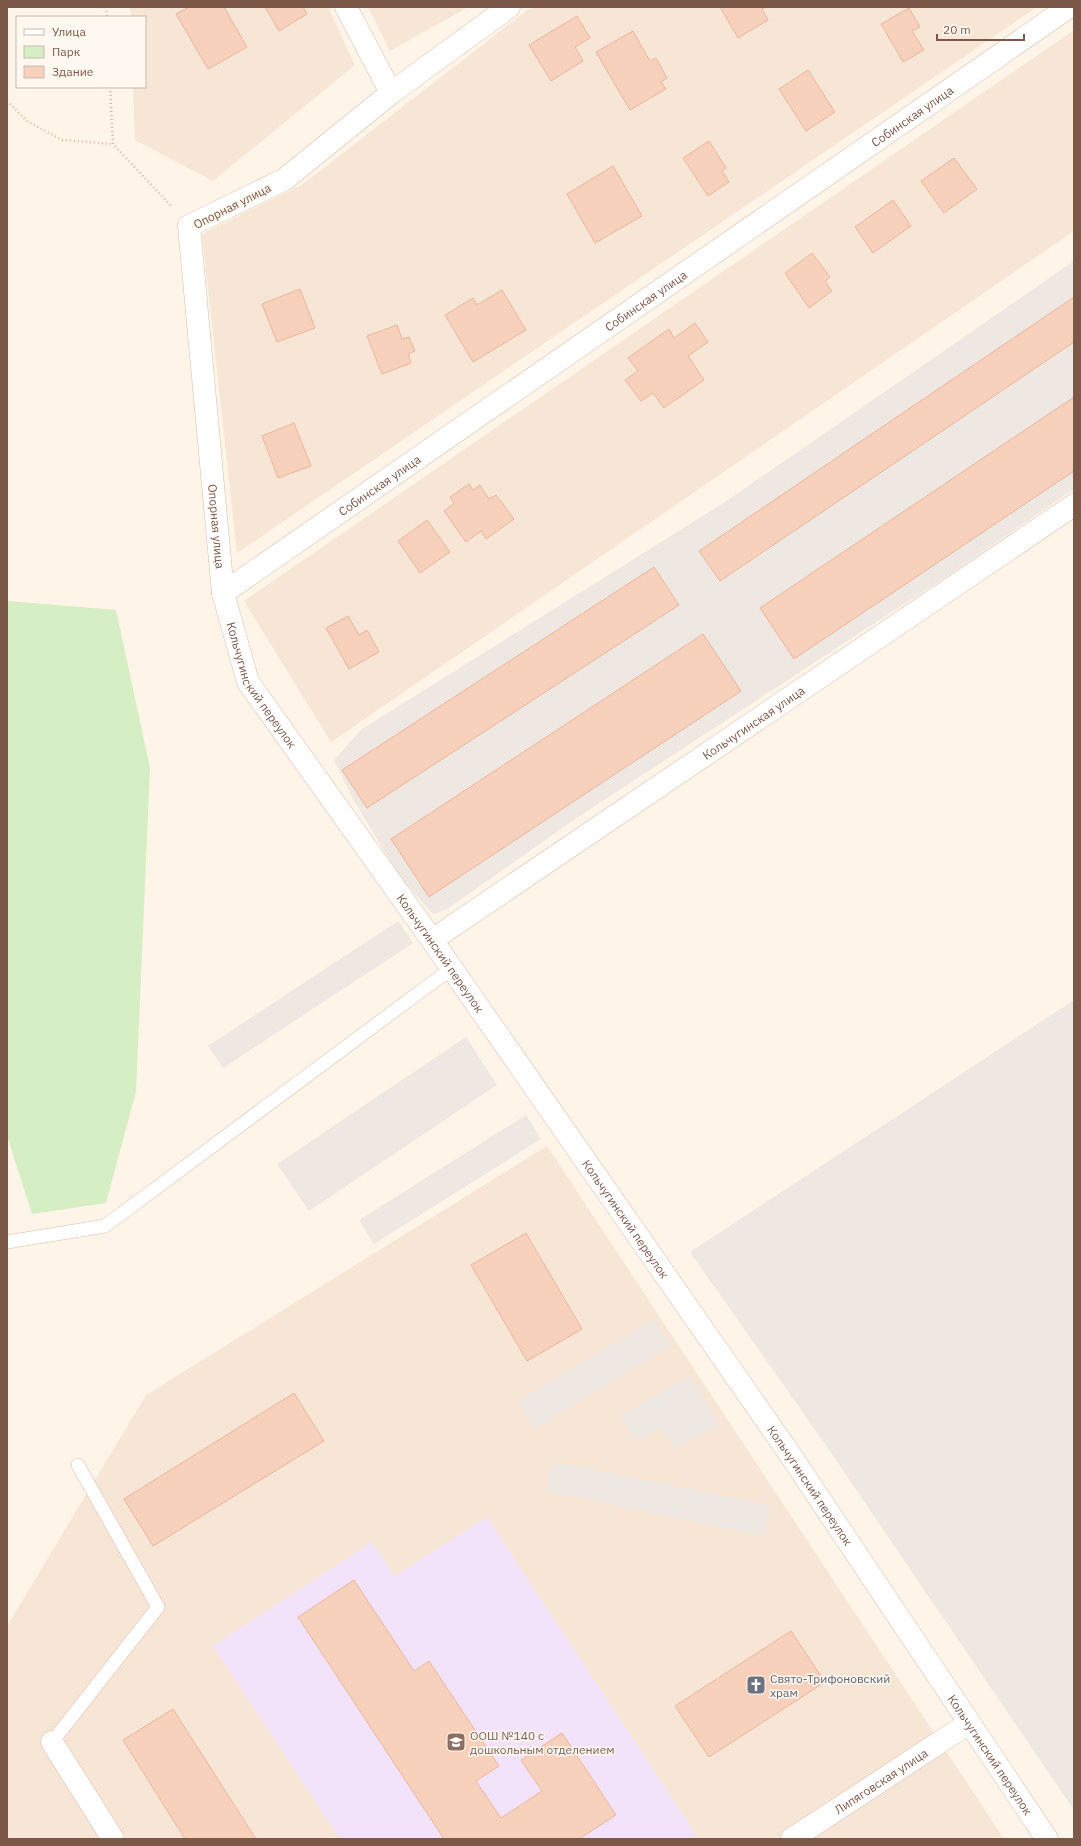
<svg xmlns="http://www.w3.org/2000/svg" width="1081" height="1846" font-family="'IBM Plex Sans',sans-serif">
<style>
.residential{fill:#f7e6d5}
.industrial{fill:#efe7e1}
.education{fill:#f2e3fb}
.green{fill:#d6eec3}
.building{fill:#f7d1bc;stroke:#ebb69a}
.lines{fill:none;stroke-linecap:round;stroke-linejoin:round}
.lane-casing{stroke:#d5bdae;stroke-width:14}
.street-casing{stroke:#d5bdae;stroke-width:23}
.path{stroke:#ddb49e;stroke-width:2.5;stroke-dasharray:1 3;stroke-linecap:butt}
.lane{stroke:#fff;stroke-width:13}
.street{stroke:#fff;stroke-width:22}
.labels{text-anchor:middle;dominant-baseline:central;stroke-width:3;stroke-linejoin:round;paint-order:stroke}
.street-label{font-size:12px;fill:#7c5848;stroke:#fff8f0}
.worship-label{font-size:12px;fill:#5b616d;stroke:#fff8f0;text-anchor:start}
.education-label{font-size:12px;fill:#785e54;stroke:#fff8f0;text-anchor:start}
</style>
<rect width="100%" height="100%" fill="#fef4e7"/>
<path class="residential" d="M130 7H328L355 65 213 181 135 140 133 87H145V17H131Z
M368 7H468L390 51Z
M535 7H1037L237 553 202 234 303 184 526 11Z
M1074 30V231L331 742 244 601Z
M547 1146 1004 1839H7V1626L146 1395Z"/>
<path class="industrial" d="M1074 261V489L950 574 575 819 446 910 433 914 399 876 353 799 334 760 362 729 725 502Z
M398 921 413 943 223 1068 208 1046Z
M1074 1000V1810L827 1447 690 1252Z
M466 1037 497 1085 309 1211 277 1164Z
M526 1115 541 1139 374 1244 359 1220Z
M654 1319 670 1346 534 1429 517 1401Z
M690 1375 719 1424 674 1450 661 1427 635 1442 620 1416Z
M552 1461 771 1505 765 1536 546 1491Z"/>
<path class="education" d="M487 1517 699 1839H340L213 1646 372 1542 395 1576Z"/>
<path class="green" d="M7 601 116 610 150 768 136 1092 106 1203 32 1214 7 1136Z"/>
<path class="building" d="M189 7H224L247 47 208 69 176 14Z
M265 7H303L307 14 279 31Z
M720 7H766L762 9 768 20 738 38Z
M909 8 920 27 912 31 924 50 903 62 881 24Z
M577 16 590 38 575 47 583 61 551 81 529 45Z
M633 31 650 61 656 58 667 78 661 82 666 89 630 110 596 52Z
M808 70 835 112 806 131 779 89Z
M709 141 726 168 722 171 729 182 708 196 683 158Z
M954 158 977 189 944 213 921 181Z
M613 166 642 216 595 243 567 194Z
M893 200 911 226 873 253 855 227Z
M812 253 830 277 825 281 832 291 809 308 785 273Z
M300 289 315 328 277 342 262 304Z
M502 290 526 330 473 362 445 315 473 298 477 305Z
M1074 297V342L720 581 699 551Z
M695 323 708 342 688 356 704 380 664 408 653 393 641 401 625 380 638 371 628 358 669 329 674 338Z
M397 325 402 339 409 337 415 351 408 354 411 363 382 374 367 336Z
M1074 397V471L794 659 760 608Z
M294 423 311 466 278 478 262 436Z
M469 484 473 490 480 485 489 499 496 495 514 519 486 539 481 531 466 542 444 511 454 503 450 497Z
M427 520 450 552 420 573 398 541Z
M654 567 679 605 367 808 342 770Z
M348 616 359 635 367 630 379 652 349 669 326 628Z
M703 634 741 691 429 897 391 839Z
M526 1233 582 1329 527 1361 471 1265Z
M294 1393 324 1441 153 1546 124 1499Z
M354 1580 414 1671 429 1661 499 1766 476 1781 501 1818 542 1791 521 1760 562 1733 616 1815 579 1839H444L298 1617Z
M791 1631 825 1682 709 1757 675 1706Z
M173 1709 256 1839H185L123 1740Z"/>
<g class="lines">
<g class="lane-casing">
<path id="lane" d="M7 1242 105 1226 452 968
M52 1742 158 1607 78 1465"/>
</g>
<g class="street-casing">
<g id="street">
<path d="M346 7 391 93"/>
<path id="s1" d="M509 7 391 93 285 179 189 226 223 593 248 682 432 940 789 1453 1047 1839"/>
<path id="s2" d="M223 593 1069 7"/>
<path id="s3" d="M432 940 1074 505"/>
<path d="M52 1742 113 1839"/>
<path id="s4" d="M792 1839 969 1723"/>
</g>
</g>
<path class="path" d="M106 7 107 17
M110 87 113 144 172 207
M7 101 27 121 62 140 113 144"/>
<use href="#lane" class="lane"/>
<use href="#street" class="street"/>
</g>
<defs>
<g id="church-square" transform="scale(1)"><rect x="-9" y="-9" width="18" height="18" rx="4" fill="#6b7280" stroke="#fff8f0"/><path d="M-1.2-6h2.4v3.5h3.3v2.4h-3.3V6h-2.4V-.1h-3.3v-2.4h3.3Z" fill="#fff"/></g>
<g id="school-square" transform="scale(1)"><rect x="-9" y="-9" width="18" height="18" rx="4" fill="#8d6e63" stroke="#fff8f0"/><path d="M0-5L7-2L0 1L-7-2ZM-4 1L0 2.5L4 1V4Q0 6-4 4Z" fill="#fff"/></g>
</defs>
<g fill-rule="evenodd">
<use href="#church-square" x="756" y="1685"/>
<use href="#school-square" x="456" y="1742"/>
</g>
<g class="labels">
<g class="street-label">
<text stroke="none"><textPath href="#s2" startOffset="838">Собинская улица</textPath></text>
<text transform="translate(232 206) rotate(-27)">Опорная улица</text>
<text stroke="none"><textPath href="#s2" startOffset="514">Собинская улица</textPath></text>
<text stroke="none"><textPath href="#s2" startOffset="190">Собинская улица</textPath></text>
<text stroke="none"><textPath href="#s1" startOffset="691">Опорная улица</textPath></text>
<text stroke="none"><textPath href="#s1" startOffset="859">Кольчугинский переулок</textPath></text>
<text stroke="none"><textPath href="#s3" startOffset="388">Кольчугинская улица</textPath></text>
<text stroke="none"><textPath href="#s1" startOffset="1183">Кольчугинский переулок</textPath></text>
<text stroke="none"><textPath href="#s1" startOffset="1507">Кольчугинский переулок</textPath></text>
<text stroke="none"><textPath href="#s1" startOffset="1831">Кольчугинский переулок</textPath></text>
<text stroke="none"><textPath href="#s1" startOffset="2155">Кольчугинский переулок</textPath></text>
<text stroke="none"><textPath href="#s4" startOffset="106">Липяговская улица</textPath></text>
</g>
<g class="worship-label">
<text x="770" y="1678">Свято-Трифоновский<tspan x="770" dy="14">храм</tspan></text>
</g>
<g class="education-label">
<text x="470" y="1735">ООШ №140 с<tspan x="470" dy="14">дошкольным отделением</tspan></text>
</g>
</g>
<rect width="1081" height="1846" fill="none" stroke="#7c5848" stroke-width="16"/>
<rect x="16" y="16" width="130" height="72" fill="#fff8f0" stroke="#cbb8ad"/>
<rect x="24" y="29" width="20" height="6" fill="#ffffff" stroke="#cbb8ad"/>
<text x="52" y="36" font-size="12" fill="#7c5848">Улица</text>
<rect x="24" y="46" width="20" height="12" fill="#d6eec3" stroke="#cbb8ad"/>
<text x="52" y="56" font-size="12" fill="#7c5848">Парк</text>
<rect x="24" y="66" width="20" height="12" fill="#f7d1bc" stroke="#cbb8ad"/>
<text x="52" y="76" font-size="12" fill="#7c5848">Здание</text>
<path d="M937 34v6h87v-6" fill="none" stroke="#7c5848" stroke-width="2"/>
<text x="943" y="34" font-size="12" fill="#7c5848" stroke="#fff8f0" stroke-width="3" paint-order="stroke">20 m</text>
</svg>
